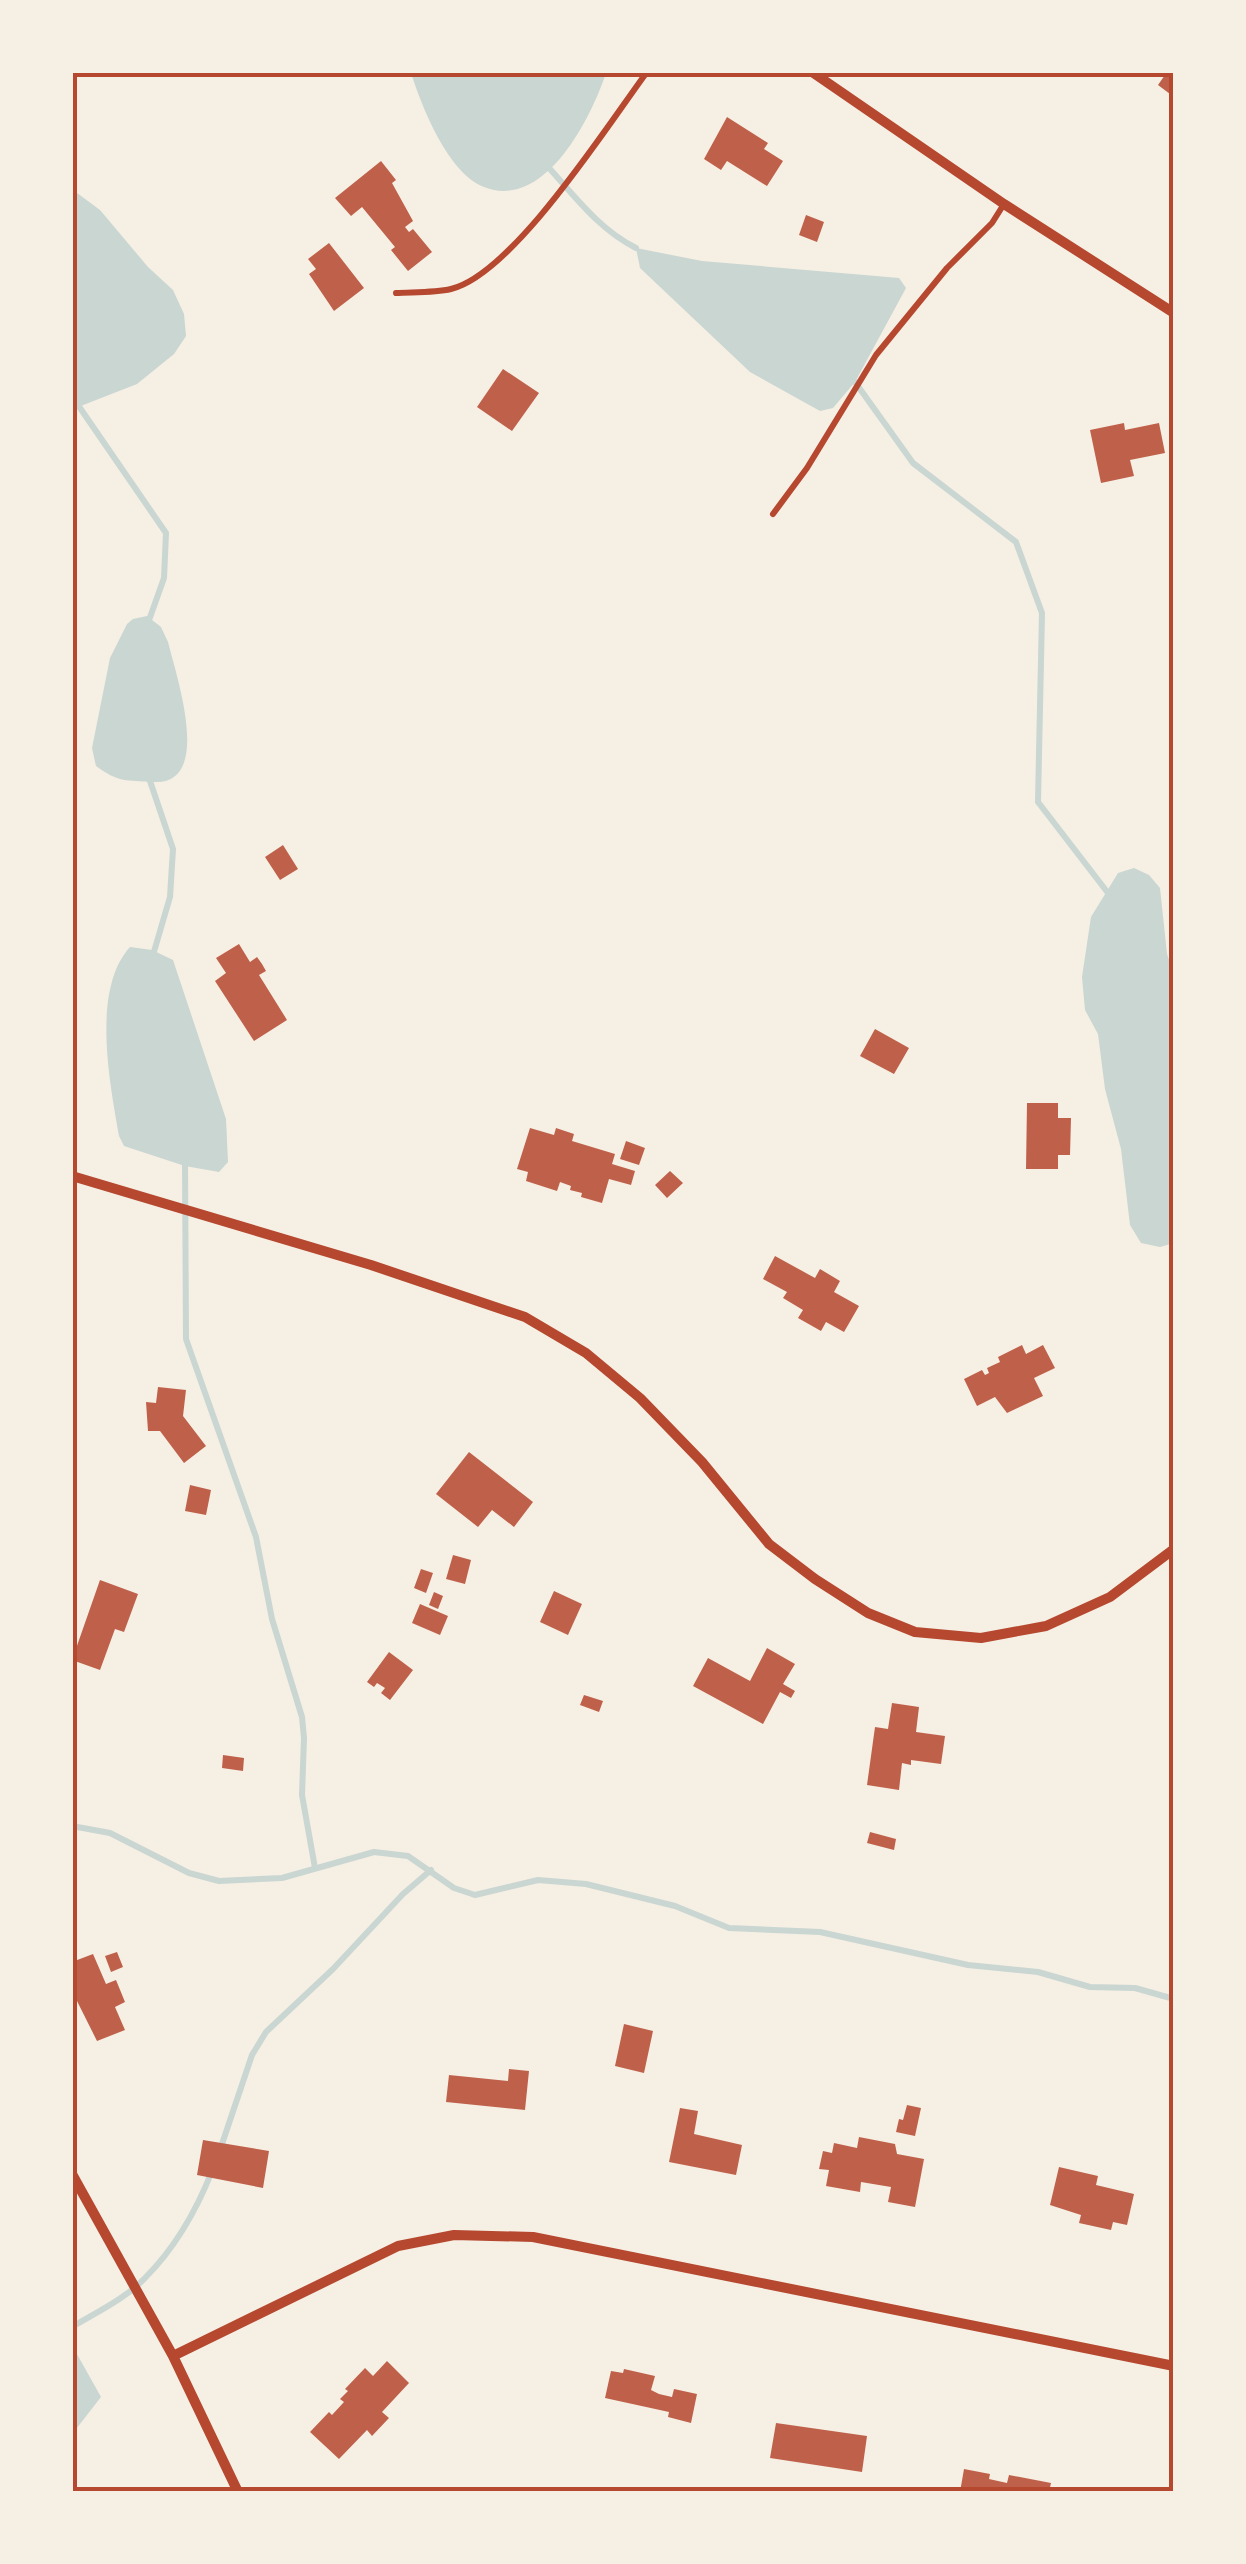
<svg xmlns="http://www.w3.org/2000/svg" width="1246" height="2564" font-family="'Sofia Sans Condensed',sans-serif">
<style>
.water{fill:#c9d6d2}
.lines{fill:none;stroke-linecap:round;stroke-linejoin:round}
.stream{stroke:#c9d6d2;stroke-width:6}
.building{fill:#bf614a}
.service{stroke:#b5482f;stroke-width:6}
.minor{stroke:#b5482f;stroke-width:10}
.neatline{fill:none;stroke:#b5482f;stroke-width:4}
</style>
<rect width="100%" height="100%" fill="#f6efe4"/>
<path class="water" d="M411 73V72L606 73C591 118 545 211 484 187 448 173 422 107 411 73Z
M73 190 100 210 148 267 173 290 184 314 186 336 174 354 137 384 73 409Z
M636 248 702 261 899 278 906 288 855 382 833 408 820 411 750 372 640 268Z
M147 616 161 627 168 642C176 675 214 785 154 782 126 780 119 783 96 766L92 748 110 658 127 624 133 619Z
M1134 868 1149 875 1160 888 1167 954 1173 971 1174 1243 1160 1247 1141 1243 1130 1225 1121 1149 1105 1089 1098 1034 1085 1010 1082 977 1091 917 1118 873Z
M130 947 152 950 173 960 226 1119 228 1162 219 1172 185 1166 124 1146 119 1136C110 1083 91 990 130 947Z
M73 2347 101 2397 73 2433H72Z"/>
<g class="lines">
<path class="stream" d="M550 169C576 198 600 230 636 248
M855 382 913 463 1016 542 1042 613 1038 802 1108 893
M78 405 166 533 164 578 148 623
M148 775 173 849 170 897 153 955
M185 1160 186 1339 256 1537 272 1619 302 1717 304 1738 302 1795 315 1868
M72 1826 110 1833 189 1873 219 1881 282 1878 374 1852 408 1856 454 1888 475 1895 538 1880 586 1884 675 1906 729 1928 820 1932 968 1965 1038 1972 1090 1987 1135 1988 1174 1999
M220 2150 252 2055 266 2032 333 1969 403 1894 431 1870
M72 2327C97 2312 125 2299 145 2278 174 2249 197 2209 212 2171"/>
</g>
<path class="building" d="M1167 72H1174V97L1158 85Z
M727 117 768 143 764 149 783 161 767 186 727 161 721 170 704 159Z
M381 161 396 180 392 183 413 221 405 227 409 232 413 229 432 252 408 271 391 250 395 247 362 207 351 216 335 198Z
M806 215 824 222 817 242 799 235Z
M329 243 364 288 334 311 309 274 316 269 308 259Z
M503 369 539 393 512 431 477 407Z
M1124 423 1125 430 1159 423 1165 453 1130 460 1134 476 1101 483 1090 430Z
M283 845 298 869 280 880 265 857Z
M239 944 250 962 257 957 262 964 266 971 259 975 287 1020 254 1041 215 981 226 973 216 958Z
M875 1029 909 1048 894 1074 860 1056Z
M1027 1103H1058V1118H1071L1070 1155H1058V1169H1026Z
M530 1128 554 1135 556 1128 574 1134 572 1141 615 1154 612 1164 635 1171 631 1185 609 1179 602 1203 581 1197 582 1193 570 1190 571 1186 560 1182 557 1191 526 1181 528 1172 517 1169Z
M626 1141 645 1148 639 1165 620 1159Z
M670 1171 683 1183 667 1198 655 1185Z
M775 1256 815 1278 820 1269 840 1281 834 1292 859 1306 844 1332 826 1322 821 1331 798 1318 803 1310 783 1298 787 1292 763 1279Z
M1022 1345 1026 1354 1043 1345 1055 1368 1034 1378 1043 1396 1007 1413 995 1397 977 1406 964 1379 982 1370 985 1375 989 1373 987 1368 1000 1362 998 1357Z
M158 1387 186 1390 183 1416 206 1446 184 1463 160 1431H148L146 1402 156 1403Z
M469 1452 533 1502 514 1527 492 1510 478 1527 436 1494Z
M190 1485 211 1490 206 1515 185 1511Z
M453 1555 471 1560 465 1584 446 1579Z
M421 1569 433 1573 426 1593 414 1588Z
M100 1580 138 1594 124 1632 115 1629 100 1670 72 1660Z
M554 1591 582 1604 568 1635 540 1622Z
M434 1592 443 1596 438 1609 429 1605Z
M420 1604 448 1616 440 1635 412 1623Z
M767 1648 795 1664 783 1684 795 1691 791 1698 780 1692 763 1724 693 1686 708 1658 750 1681Z
M389 1652 413 1670 390 1700 381 1693 385 1688 377 1683 374 1687 367 1682Z
M584 1695 603 1701 599 1712 580 1705Z
M892 1703 919 1707 916 1732 945 1736 941 1764 911 1760V1765L902 1763 899 1790 867 1785 875 1727 888 1729Z
M223 1755 244 1758 243 1771 222 1768Z
M870 1832 896 1839 894 1850 867 1843Z
M117 1952 123 1967 111 1972 105 1956Z
M93 1954 106 1984 116 1980 125 2002 115 2007 125 2030 97 2041 72 1991V1962Z
M624 2024 653 2031 644 2073 615 2066Z
M509 2069 529 2071 525 2110 446 2102 449 2075 508 2081Z
M907 2105 921 2108 915 2136 896 2132 899 2119 903 2120Z
M680 2108 698 2111 694 2134 742 2145 736 2175 669 2162Z
M859 2137 895 2144 897 2154 924 2159 915 2207 888 2202 891 2187 861 2182 860 2192 826 2186 829 2170 819 2169 823 2151 832 2153 834 2143 857 2148Z
M203 2140 269 2151 263 2188 197 2175Z
M1059 2167 1098 2176 1096 2185 1134 2194 1127 2225 1113 2222 1111 2230 1079 2223 1081 2215 1050 2205Z
M387 2361 409 2383 382 2412 389 2418 372 2436 367 2430 339 2459 310 2432 329 2412 332 2415 344 2402 340 2399 348 2391 345 2389 365 2368 373 2376Z
M624 2369 655 2376 651 2390 659 2394 672 2397 674 2389 697 2394 691 2423 668 2417 669 2412 605 2398 611 2371 623 2373Z
M776 2423 867 2436 862 2472 770 2458Z
M964 2469 990 2474 989 2479 1007 2483 1009 2475 1051 2483 1049 2492H960Z"/>
<g class="lines">
<path class="service" d="M396 293C413 292 434 293 451 289 513 274 607 126 647 72
M773 514 807 468 876 355 947 268 992 223 1004 204"/>
<path class="minor" d="M812 72 1004 204 1174 313
M72 1176 371 1265 525 1317 586 1353 640 1398 702 1462 769 1544 815 1579 868 1613 915 1632 981 1638 1046 1626 1110 1597 1174 1549
M72 2174 173 2356 238 2492
M173 2356 398 2246 454 2235 533 2237 1174 2366"/>
</g>
<rect width="1246" height="2564" fill="none" stroke="#f6efe4" stroke-width="150"/>
<rect x="75" y="75" width="1096" height="2414" class="neatline"/>
</svg>
